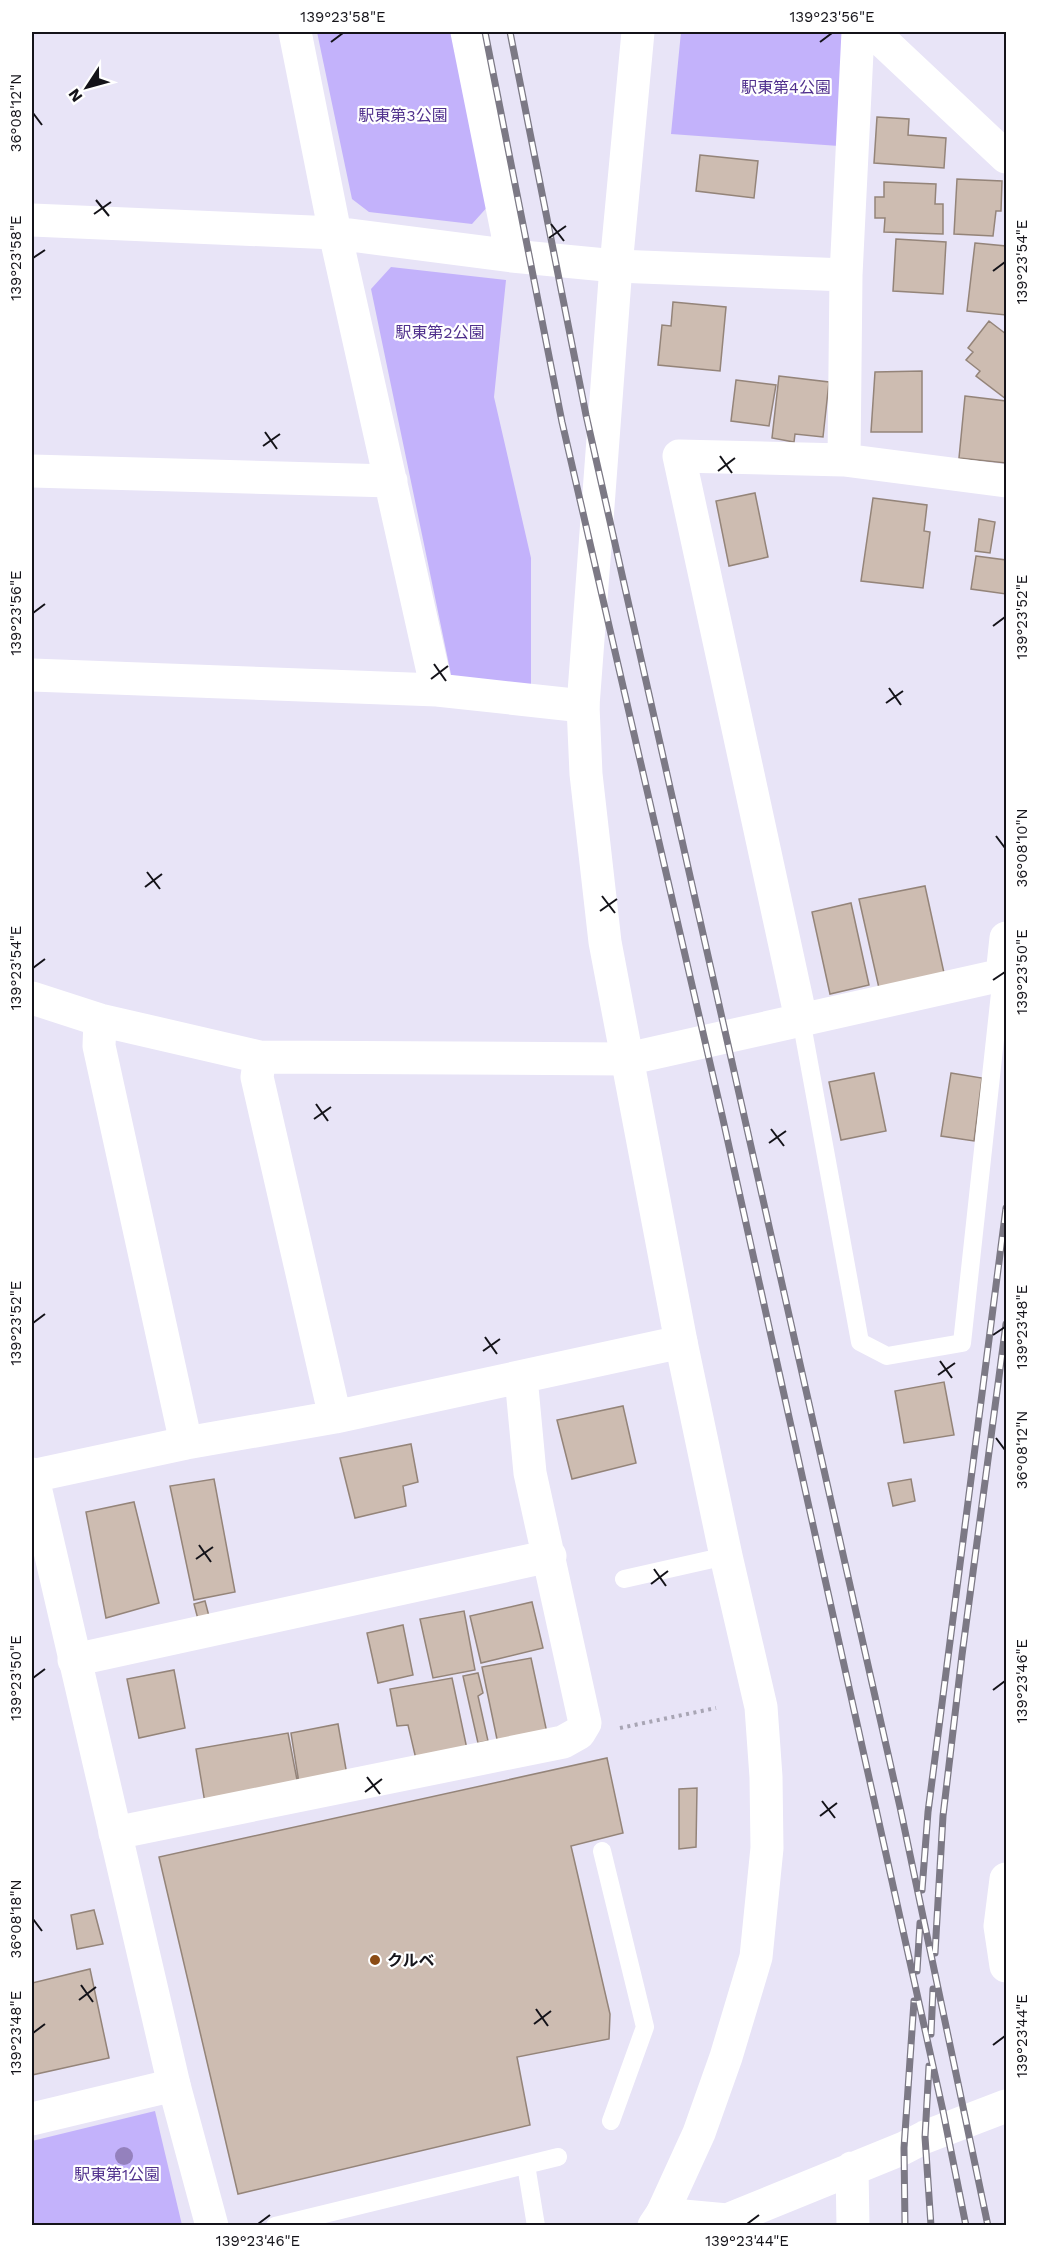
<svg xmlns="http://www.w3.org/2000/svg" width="1038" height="2257" font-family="'Work Sans','Noto Sans JP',sans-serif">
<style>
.green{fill:#c3b2fb}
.building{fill:#cdbcb1;stroke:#948479;stroke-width:1.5}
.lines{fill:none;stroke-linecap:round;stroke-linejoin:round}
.path{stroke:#a8a5b4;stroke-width:4;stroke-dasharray:3 4.5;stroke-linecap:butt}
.service{stroke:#fff;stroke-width:18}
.minor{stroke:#fff;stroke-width:33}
.tertiary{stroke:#fff;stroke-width:33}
.rail-casing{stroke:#7c7985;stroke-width:7}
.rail{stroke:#fff;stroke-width:4.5;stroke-dasharray:14;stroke-linecap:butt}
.tree{fill:#9481bd}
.ticks{fill:none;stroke:#141319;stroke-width:2}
.poi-dot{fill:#8b4b14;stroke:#fff;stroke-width:2}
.labels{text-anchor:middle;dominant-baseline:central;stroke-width:4.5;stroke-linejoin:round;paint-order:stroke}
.park-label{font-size:16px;fill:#50308d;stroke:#fff}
.poi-label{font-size:16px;font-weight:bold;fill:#141319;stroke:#fff;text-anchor:start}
.neatline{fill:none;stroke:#141319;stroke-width:2}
.ticks-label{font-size:15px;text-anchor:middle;fill:#141319}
</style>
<rect width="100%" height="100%" fill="#e8e4f7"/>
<path class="green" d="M317 32H454L490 204 472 224 369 212 352 199Z
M681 32H843L839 146 671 134Z
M391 267 506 280 494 397 531 558V689L453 684 371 289Z
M155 2111 182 2225H32V2141Z"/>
<path class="building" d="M877 117 909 119 908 135 946 138 944 168 874 163Z
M700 155 758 161 754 198 696 191Z
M957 179 1002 181 1001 211H996L993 236 954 234Z
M884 182 936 184 935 204H943V234L884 232 885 218H875V197H884Z
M896 239 946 242 943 294 893 291Z
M975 243 1006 246V315L967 311Z
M673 302 726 307 720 371 658 365 662 325 671 326Z
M989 321 1006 334V399L976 376 980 371 966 360 973 352 968 348Z
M922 371V432H871L875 372Z
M779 376 829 382 823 437 795 434 794 442 772 438Z
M736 380 776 385 769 426 731 421Z
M965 396 1006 401V463L959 458Z
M755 493 768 557 729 566 716 501Z
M873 498 927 505 924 531 930 532 923 588 861 581Z
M979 519 995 522 990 553 975 551Z
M976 556 1006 560V594L971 589Z
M925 886 944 973 879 988 859 899Z
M851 903 869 985 830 994 812 912Z
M874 1073 886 1131 841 1140 829 1082Z
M951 1073 982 1078 974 1141 941 1136Z
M944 1382 954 1435 904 1443 895 1391Z
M623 1406 636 1463 572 1479 557 1420Z
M411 1444 418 1482 403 1486 406 1506 355 1518 340 1458Z
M214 1479 235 1592 194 1600 170 1486Z
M911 1479 915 1501 893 1506 888 1483Z
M134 1502 159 1603 106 1618 86 1512Z
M205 1601 210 1620 199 1623 194 1604Z
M532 1602 543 1648 481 1663 470 1616Z
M464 1611 475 1670 433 1678 420 1619Z
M403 1625 413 1675 378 1683 367 1633Z
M531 1658 547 1733 498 1744 482 1667Z
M174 1670 185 1728 139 1738 127 1679Z
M478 1673 483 1693 478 1696 488 1741 478 1743 463 1676Z
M452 1678 467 1749 416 1759 408 1725 397 1726 390 1689Z
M338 1724 347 1775 299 1783 291 1733Z
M288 1733 298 1785 205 1803 196 1749Z
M607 1758 623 1833 571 1846 610 2014 609 2039 517 2057 530 2125 238 2194 159 1857Z
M697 1788 696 1847 679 1849V1789Z
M94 1910 103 1944 77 1949 71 1915Z
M90 1969 109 2058 32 2075V1983Z"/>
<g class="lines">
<path class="path" d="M620 1728 716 1708"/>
<path class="service" d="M801 1019 860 1342 887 1356 962 1343 1002 975
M624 1579 726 1556
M602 1851 645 2027 611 2121
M526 2165 536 2226
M275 2226 558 2157"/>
<path class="minor" d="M295 32 335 233 437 690
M467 32 512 256
M873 32 1006 157
M32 220 335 233 512 256 616 266 846 275
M844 460 846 275 858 32
M32 471 391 481
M32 675 437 690 583 706
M32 998 100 1020 260 1057 627 1059 1002 975 1006 938
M801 1019 679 456 844 460 1006 481
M100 1020 99 1046 186 1443
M260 1057 257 1077 335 1417
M32 1476 186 1443 335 1417 681 1342
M74 1660 550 1556
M115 1833 563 1742 579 1733 585 1723 530 1473 521 1377
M1006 1879 1000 1926 1006 1966
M32 2119 174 2085
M852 2168 853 2226
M662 2214 727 2220 904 2148 925 2137 1006 2106"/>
<path class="tertiary" d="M638 32 616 266 583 706 586 774 605 942 681 1342 726 1556 761 1707 766 1777 767 1848 756 1957 726 2057 699 2133 662 2214 654 2226
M32 1474 174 2085 212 2226"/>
<g class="rail-casing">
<path id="rail" d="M485 32 562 422 722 1115 943 2111 966 2226
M510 32 586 415 900 1807 988 2226
M922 1890 928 1812 1006 1208
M935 1953 943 1816 962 1655 1006 1324
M917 1971 920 1923
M931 2034 933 1989
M929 2066 925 2137 931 2226
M905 2226 904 2148 914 2001"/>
</g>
<use href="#rail" class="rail"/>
</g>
<circle class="tree" cx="124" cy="2156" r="9"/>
<path class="ticks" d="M331 42 343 33M820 42 832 33M33 113 42 125M96 200 109 216M94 214 111 202M551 224 564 241M549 238 566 226M33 258 45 250M993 271 1005 262M265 432 277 449M263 446 280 434M720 456 732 473M718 471 735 458M33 613 45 604M993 626 1005 617M434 664 446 681M431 679 448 666M889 688 901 705M886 703 903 691M996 836 1005 848M147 872 160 889M145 887 162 874M602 896 615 913M600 911 617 899M33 968 45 959M993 980 1005 972M316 1104 328 1121M314 1119 331 1107M771 1129 784 1146M769 1143 786 1131M33 1323 45 1314M993 1335 1005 1327M485 1337 497 1354M483 1351 500 1339M940 1361 952 1378M938 1375 955 1363M996 1438 1005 1450M199 1545 211 1562M196 1559 213 1547M654 1569 666 1586M651 1584 668 1571M33 1678 45 1669M993 1690 1005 1681M367 1777 380 1794M365 1792 382 1779M822 1801 835 1818M820 1816 837 1803M33 1919 42 1931M81 1985 93 2002M79 2000 96 1987M536 2009 548 2026M534 2024 551 2011M33 2033 45 2024M993 2045 1005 2036M258 2224 270 2215M747 2224 759 2215"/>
<circle class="poi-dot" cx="375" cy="1960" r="6"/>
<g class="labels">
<g class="park-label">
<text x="786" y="87">駅東第4公園</text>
<text x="403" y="115">駅東第3公園</text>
<text x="440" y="332">駅東第2公園</text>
<text x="117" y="2174">駅東第1公園</text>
</g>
<g class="poi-label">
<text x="387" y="1960">クルベ</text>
</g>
</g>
<rect width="1038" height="2257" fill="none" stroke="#ffffff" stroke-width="66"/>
<g transform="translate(87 87) rotate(234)" stroke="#ffffff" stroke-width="4.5" paint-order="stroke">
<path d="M0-4.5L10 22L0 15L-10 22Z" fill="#141319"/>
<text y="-9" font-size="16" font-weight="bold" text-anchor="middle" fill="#141319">N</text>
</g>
<rect x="33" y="33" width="972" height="2191" class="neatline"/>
<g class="ticks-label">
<text x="343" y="22">139°23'58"E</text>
<text x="832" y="22">139°23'56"E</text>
<text transform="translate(16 113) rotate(-90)" y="5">36°08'12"N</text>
<text transform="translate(16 258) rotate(-90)" y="5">139°23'58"E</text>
<text transform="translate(1022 262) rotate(-90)" y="5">139°23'54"E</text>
<text transform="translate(16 613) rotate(-90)" y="5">139°23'56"E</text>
<text transform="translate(1022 617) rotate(-90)" y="5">139°23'52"E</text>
<text transform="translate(1022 848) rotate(-90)" y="5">36°08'10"N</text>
<text transform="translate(16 968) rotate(-90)" y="5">139°23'54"E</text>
<text transform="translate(1022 972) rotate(-90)" y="5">139°23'50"E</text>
<text transform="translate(16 1323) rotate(-90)" y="5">139°23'52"E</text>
<text transform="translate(1022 1327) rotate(-90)" y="5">139°23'48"E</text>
<text transform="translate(1022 1450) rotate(-90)" y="5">36°08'12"N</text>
<text transform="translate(16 1678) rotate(-90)" y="5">139°23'50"E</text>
<text transform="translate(1022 1681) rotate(-90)" y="5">139°23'46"E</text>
<text transform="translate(16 1919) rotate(-90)" y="5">36°08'18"N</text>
<text transform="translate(16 2033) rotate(-90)" y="5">139°23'48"E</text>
<text transform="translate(1022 2036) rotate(-90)" y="5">139°23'44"E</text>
<text x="258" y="2246">139°23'46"E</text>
<text x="747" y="2246">139°23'44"E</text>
</g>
</svg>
